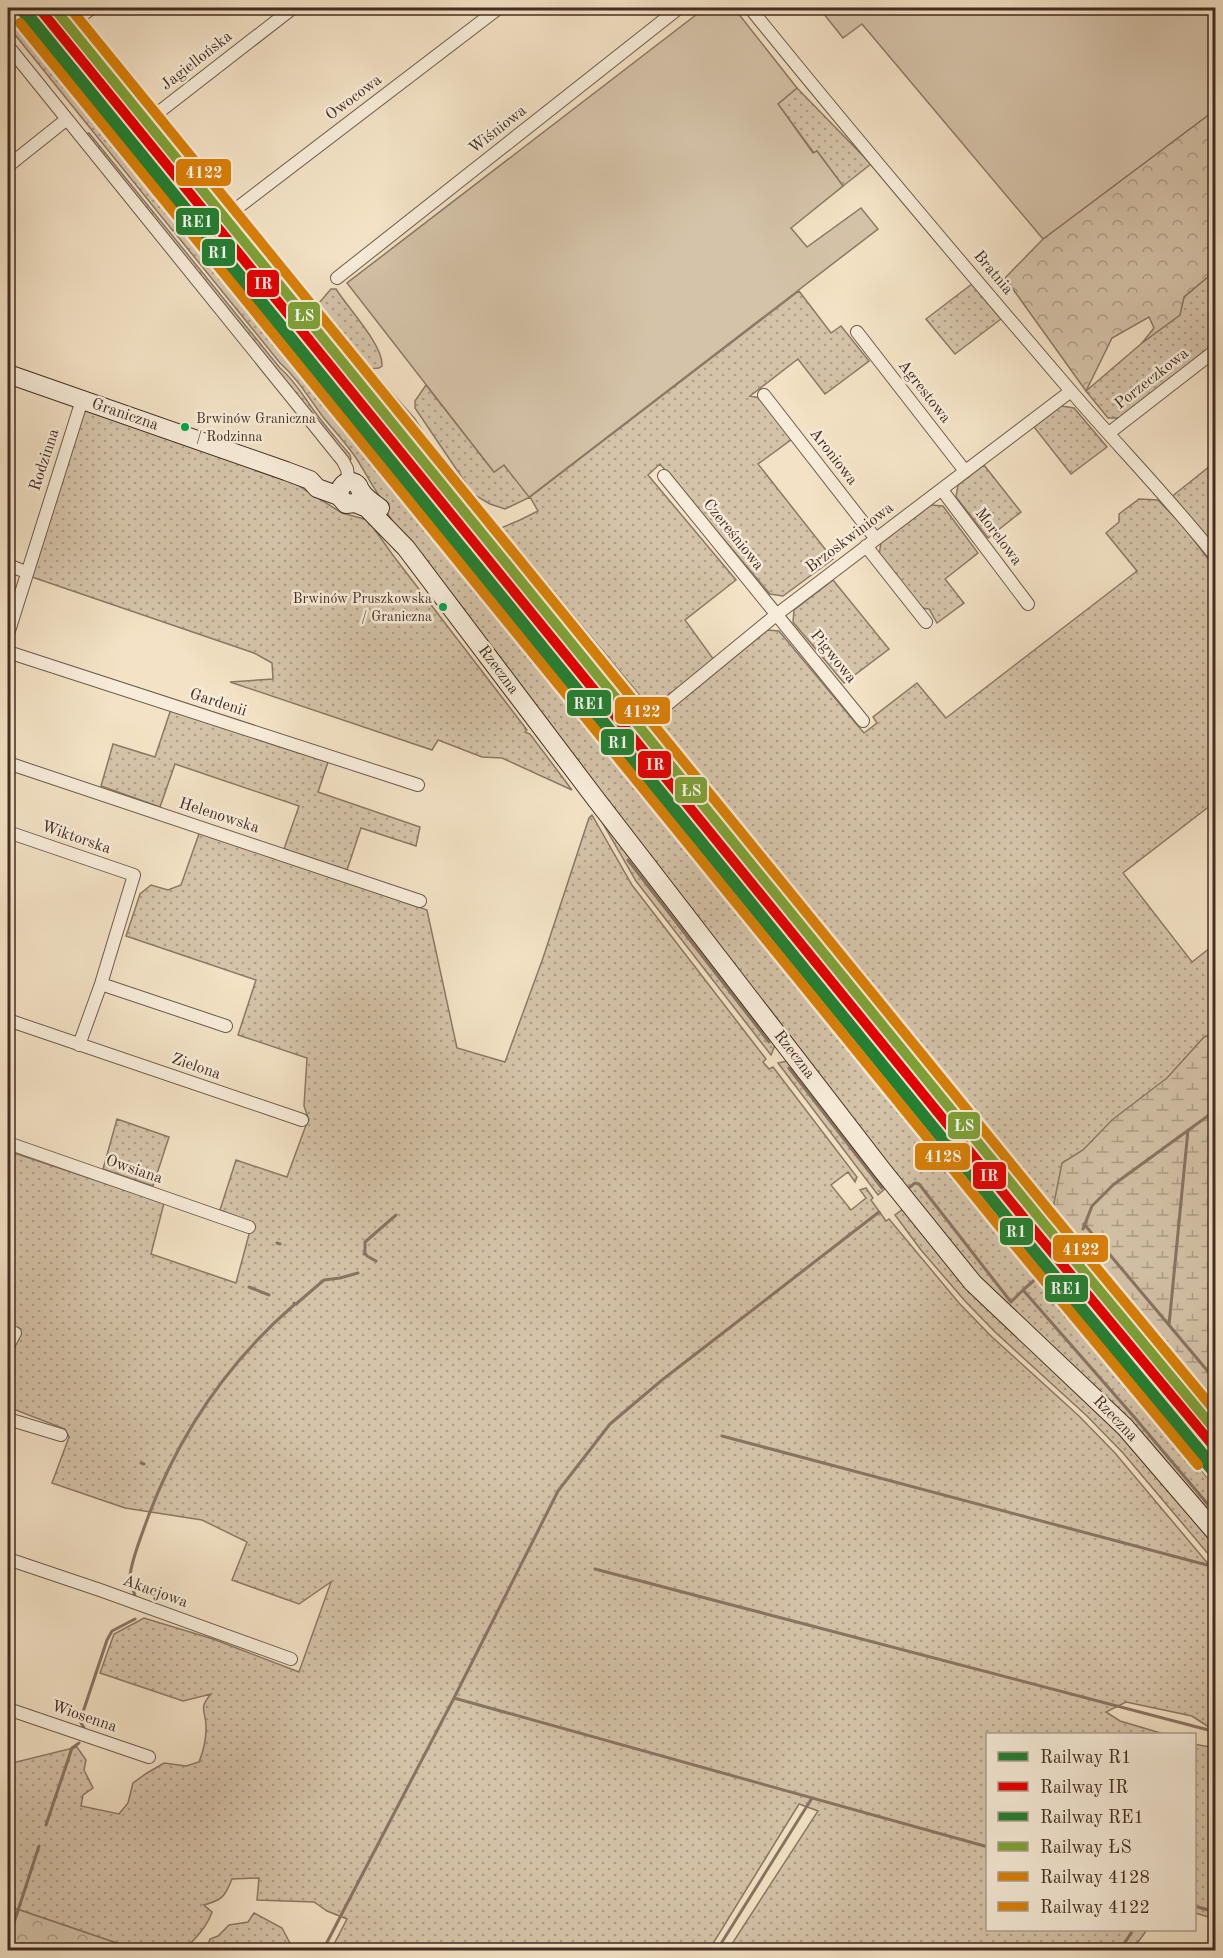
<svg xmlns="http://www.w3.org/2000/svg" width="1223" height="1958" font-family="'Old Standard TT',serif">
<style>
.grass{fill:url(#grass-dots);stroke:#8c7866;stroke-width:1.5}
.forest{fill:url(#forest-crowns);stroke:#8c7866;stroke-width:1.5}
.wetland{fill:url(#wetland-marsh);stroke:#8c7866;stroke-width:1.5}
.garden{fill:#d5c3a9;stroke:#8c7866;stroke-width:1.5}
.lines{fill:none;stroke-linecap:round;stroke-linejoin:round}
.stream{stroke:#897463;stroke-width:3}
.street-casing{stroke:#6f5a4b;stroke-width:14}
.secondary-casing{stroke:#432c22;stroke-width:20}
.street{stroke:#f7ecd9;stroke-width:12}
.secondary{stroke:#f7ecd9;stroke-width:18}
.rail-1-casing{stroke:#f7ecd9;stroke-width:15}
.rail-2-casing{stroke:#f7ecd9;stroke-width:15}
.rail-3-casing{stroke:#f7ecd9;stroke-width:15}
.rail-4-casing{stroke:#f7ecd9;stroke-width:15}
.rail-5-casing{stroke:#f7ecd9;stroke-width:15}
.rail-6-casing{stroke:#f7ecd9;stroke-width:15}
.rail-1{stroke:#238132;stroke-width:10}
.rail-2{stroke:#e50000;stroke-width:10}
.rail-3{stroke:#238132;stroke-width:10}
.rail-4{stroke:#7ea237;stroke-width:10}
.rail-5{stroke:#d98007;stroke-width:10}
.rail-6{stroke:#d98007;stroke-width:10}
.bus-dot{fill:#00a651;stroke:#f7ecd9;stroke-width:2}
.labels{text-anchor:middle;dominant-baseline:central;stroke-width:5;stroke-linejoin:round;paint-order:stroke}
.bus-label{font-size:14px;fill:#432c22;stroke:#f7ecd9;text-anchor:start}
.street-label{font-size:16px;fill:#432c22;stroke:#f7ecd9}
.line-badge{stroke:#f7ecd9;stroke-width:2}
.badge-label{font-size:16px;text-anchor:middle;font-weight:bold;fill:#fff}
</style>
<defs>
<pattern id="grass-dots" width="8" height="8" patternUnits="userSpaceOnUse" patternTransform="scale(1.5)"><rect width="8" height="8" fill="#d5c3a9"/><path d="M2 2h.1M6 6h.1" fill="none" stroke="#ae9f89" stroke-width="1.8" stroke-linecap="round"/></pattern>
<pattern id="forest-crowns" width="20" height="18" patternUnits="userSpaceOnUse" patternTransform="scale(1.5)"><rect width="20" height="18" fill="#d5c3a9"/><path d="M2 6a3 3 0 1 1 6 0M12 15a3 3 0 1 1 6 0" fill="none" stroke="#ae9f89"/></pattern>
<pattern id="wetland-marsh" width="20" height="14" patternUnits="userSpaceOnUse" patternTransform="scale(1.5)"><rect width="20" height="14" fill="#d5c3a9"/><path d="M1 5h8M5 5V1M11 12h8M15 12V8" fill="none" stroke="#ae9f89"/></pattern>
</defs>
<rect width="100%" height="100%" fill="#f3e2c5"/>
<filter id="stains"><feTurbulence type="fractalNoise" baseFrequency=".00333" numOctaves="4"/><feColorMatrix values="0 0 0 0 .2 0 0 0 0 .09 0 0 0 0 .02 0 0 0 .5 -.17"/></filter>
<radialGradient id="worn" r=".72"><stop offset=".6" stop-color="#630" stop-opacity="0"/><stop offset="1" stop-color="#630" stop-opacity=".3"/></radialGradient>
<path class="grass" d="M8 8H10L184 221 173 231 8 26Z
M797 88 871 164 843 186 817 151 814 153 778 104Z
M89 133 280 368C293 379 301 392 310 405 322 423 337 439 350 455L351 459 349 461 85 134Z
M186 224 1215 1487V1525L974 1275 409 545 383 507 385 504C374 490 367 475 358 461 348 445 335 432 323 417 309 398 298 379 280 363L175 233Z
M1215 271V343L1120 418H1108L1086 391 1142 343 1179 315 1184 297Z
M972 284 1001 319 955 354 926 319Z
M331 289H336C347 307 384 346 382 366L379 368 368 369 360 365 321 322 319 313V303Z
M799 291 831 333 841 326 869 361 825 394 798 359 750 396 760 398 792 439 758 464 833 559 783 596 770 594 660 464 648 475 736 580 685 620 714 660 667 696C657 701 651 700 641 697L501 528 520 520 538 511 530 497 505 509 490 504 473 494 415 408V401L426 385 494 472 504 465 530 497Z
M370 380 384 384 415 419 463 494Z
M1061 406 1074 408 1107 447 1071 474 1034 427Z
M82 409 296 484 342 513 368 520 392 554 527 730 525 732 530 734 572 790 502 758 482 757 438 740 432 750 230 682 273 679 272 663 254 653 29 576Z
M1215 462V546L1170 498Z
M984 465 1021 512 988 538 956 497 958 485Z
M1139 499 1158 500 1184 527 1215 568V802L1123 873 1192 962 1215 944V1428L1043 1219 644 729 767 630 779 631 864 733 877 723 873 717 917 683 946 718 1137 571 1106 533 1119 522V514Z
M931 505 943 506 978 553 945 579 964 603 937 623 929 609 921 608 879 555 881 543Z
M833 580 889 649 844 683 793 622 794 610Z
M171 709 328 762 318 792 420 827 416 846 361 828 347 870 284 849 299 806 175 764 160 807 101 786 113 744 155 757Z
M592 815 632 885 766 1059 763 1062 769 1069 773 1067 857 1177 855 1182 848 1172 831 1185 851 1210 866 1198 860 1190 866 1188 873 1198 871 1200 886 1221 889 1219 959 1303 991 1336 1079 1416 1115 1453 1215 1572V1731L1192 1716 1126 1702 1106 1712 1120 1721 1164 1734H988V1930H1147L1132 1950H728L818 1811 799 1804 709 1950H331L347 1919 327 1911 314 1902 257 1900 259 1878 232 1879C225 1897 222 1900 204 1905L212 1912C207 1927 195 1939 184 1950H137L8 1906V1764L77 1747 86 1760 84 1770 93 1788 83 1795 81 1806 119 1814 128 1803 133 1783 147 1773 164 1763 186 1766 199 1762C203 1752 206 1741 206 1729 207 1711 197 1710 211 1694L183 1701 100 1673 114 1634 144 1618 213 1639 299 1672 331 1582 299 1604 232 1580 247 1542 202 1520 125 1508 52 1483 69 1437 65 1429 8 1407V1357L16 1333 8 1329V1151L164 1203 151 1254 236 1283 252 1223 220 1210 236 1160 287 1177 306 1125 309 1120 304 1106 307 1058 238 1035 256 980 126 936 140 894 151 885 168 890 181 885 200 831 427 910 457 1048 505 1062 543 958 589 818Z
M598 815 775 1045 771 1055 636 881Z
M787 1061 887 1187 878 1195 778 1063Z
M117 1119 169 1137 153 1186 103 1169Z
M903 1209 1141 1456 1215 1543V1562L1123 1453 1087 1416 995 1332 965 1301 921 1250 895 1215Z
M1194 1744 1215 1748V1919L1195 1913Z
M254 1913 282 1928 291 1945 299 1950H206L210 1939 218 1936 229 1925 248 1922Z"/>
<path class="forest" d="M1215 110V271L1184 297 1180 315 1142 343 1154 328 1149 317 1112 338 1086 391 1005 278 1043 239Z
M8 1906 137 1950H8Z"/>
<path class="wetland" d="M1215 1033H1216L1215 1407 1053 1208 1062 1163 1083 1150 1112 1120 1167 1078 1204 1037Z"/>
<path class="garden" d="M705 8H734L797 88 778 104 813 153 817 151 843 186 791 228 807 247 861 208 878 229 529 497 504 465 494 472 347 283Z
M819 8H1215V110L1043 239 862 24 843 38Z"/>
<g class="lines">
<path class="stream" d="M628 860 769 1042
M789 1068 882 1188
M910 1187 915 1183 919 1184 1011 1302 1023 1290 1135 1418 1216 1514
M1084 1224 1216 1381
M1083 1229 1092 1206 1113 1185 1216 1110
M277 1243 280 1244
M1073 1250 1080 1244
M365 1253V1242L396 1215
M364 1254 365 1253 367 1256 376 1261
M249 1287 269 1295
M1023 1290 1039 1276
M296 1304 324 1280 340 1278 358 1273
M1169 1325 1188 1130
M722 1436 1207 1565
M141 1463 144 1464
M595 1569 1216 1732
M135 1596C134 1590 130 1585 130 1579 129 1565 143 1532 148 1517 179 1434 228 1362 295 1304L294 1303
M454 1698 988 1847
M84 1728 80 1721 107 1640 112 1631 135 1619
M46 1825 72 1748 79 1743
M1194 1906 1216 1912
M8 1941 39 1846
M323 1950 454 1698 558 1491 610 1424 662 1380 879 1212
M717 1950 812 1798
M1120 1950 1133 1930"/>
<g class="street-casing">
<path id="street" d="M750 8C854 137 962 264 1070 390 1118 446 1170 499 1216 557
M72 23 92 8
M8 46 343 461 347 469 349 482
M150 119 293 8
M8 166 67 119
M228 215 499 8
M337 278 679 8
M857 332 965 471
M764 395 876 539
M1109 433 1216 350
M664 476 863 721
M942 490 1028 604
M866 546 926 622
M8 565 26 572
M8 634 82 400
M8 652 418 785
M653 716 776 615 1071 391
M8 763 420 901
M8 832 134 875 101 984
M8 1020 302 1120
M79 1045 101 984 226 1026
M8 1143 249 1227
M8 1346 15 1333
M8 1419 61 1435
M8 1559 100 1590 291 1659
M8 1709 149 1757"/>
</g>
<g class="secondary-casing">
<path id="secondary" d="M8 374 286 471 310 480 317 488 339 496 346 504 355 503 367 508 406 548 595 798 882 1170 973 1283 1125 1427 1216 1533
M339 496C339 488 345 478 355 483 360 486 358 487 361 491 365 498 373 503 380 508"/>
</g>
<use href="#street" class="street"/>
<use href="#secondary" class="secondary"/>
<g class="rail-1-casing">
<path id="rail-1" d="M19 8 1216 1476"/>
</g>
<g class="rail-2-casing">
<path id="rail-2" d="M39 8 1032 1228 1216 1449"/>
</g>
<g class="rail-3-casing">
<path id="rail-3" d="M30 16 1023 1236 1207 1458"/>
</g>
<g class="rail-4-casing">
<path id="rail-4" d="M54 8 1041 1220 1216 1431"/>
</g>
<g class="rail-5-casing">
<path id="rail-5" d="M20 23 1013 1243 1198 1465"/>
</g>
<g class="rail-6-casing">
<path id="rail-6" d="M70 8 1051 1213 1216 1412"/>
</g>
<use href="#rail-1" class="rail-1"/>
<use href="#rail-2" class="rail-2"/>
<use href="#rail-3" class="rail-3"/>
<use href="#rail-4" class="rail-4"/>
<use href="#rail-5" class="rail-5"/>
<use href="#rail-6" class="rail-6"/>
</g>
<g class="bus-dot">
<circle cx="185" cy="427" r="5"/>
<circle cx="443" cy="607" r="5"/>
</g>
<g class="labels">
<g class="bus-label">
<text x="196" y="419">Brwinów Graniczna<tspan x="196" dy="18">/ Rodzinna</tspan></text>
<text x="432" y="599" text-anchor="end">Brwinów Pruszkowska<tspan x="432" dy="18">/ Graniczna</tspan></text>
</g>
<g class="street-label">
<text transform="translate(197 61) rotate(-38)">Jagiellońska</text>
<text transform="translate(354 98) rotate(-37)">Owocowa</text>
<text transform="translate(498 130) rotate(-38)">Wiśniowa</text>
<text transform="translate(993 273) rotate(50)">Bratnia</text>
<text transform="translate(1152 379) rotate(-38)">Porzeczkowa</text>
<text transform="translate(924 392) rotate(52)">Agrestowa</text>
<text transform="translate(125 415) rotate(19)">Graniczna</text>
<text transform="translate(833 457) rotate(52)">Aroniowa</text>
<text transform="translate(45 460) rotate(-72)">Rodzinna</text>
<text transform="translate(733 535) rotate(51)">Czereśniowa</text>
<text transform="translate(998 537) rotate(53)">Morelowa</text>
<text transform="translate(850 538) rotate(-37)">Brzoskwiniowa</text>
<text transform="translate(833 657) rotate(51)">Pigwowa</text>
<text transform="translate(498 670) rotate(53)">Rzeczna</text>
<text transform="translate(218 703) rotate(18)">Gardenii</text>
<text transform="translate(219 816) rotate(18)">Helenowska</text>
<text transform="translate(76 838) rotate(19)">Wiktorska</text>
<text transform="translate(794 1055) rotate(52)">Rzeczna</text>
<text transform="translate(196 1067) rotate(19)">Zielona</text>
<text transform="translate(134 1170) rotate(19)">Owsiana</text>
<text transform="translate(1115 1419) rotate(46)">Rzeczna</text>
<text transform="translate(155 1592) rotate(20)">Akacjowa</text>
<text transform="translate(84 1717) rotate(19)">Wiosenna</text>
</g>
</g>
<g class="line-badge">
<rect x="175" y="158" width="57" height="29" rx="6" fill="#d98007"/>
<rect x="175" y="207" width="45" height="29" rx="6" fill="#238132"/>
<rect x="201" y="238" width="35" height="29" rx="6" fill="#238132"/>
<rect x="246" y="269" width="34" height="29" rx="6" fill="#e50000"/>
<rect x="287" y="301" width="34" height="29" rx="6" fill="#7ea237"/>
<rect x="566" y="689" width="46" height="28" rx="6" fill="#238132"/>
<rect x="614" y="696" width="57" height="29" rx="6" fill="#d98007"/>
<rect x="600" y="728" width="35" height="28" rx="6" fill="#238132"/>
<rect x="637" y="750" width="35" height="29" rx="6" fill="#e50000"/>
<rect x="674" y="776" width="34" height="28" rx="6" fill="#7ea237"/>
<rect x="947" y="1111" width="34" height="29" rx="6" fill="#7ea237"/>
<rect x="914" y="1142" width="57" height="29" rx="6" fill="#d98007"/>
<rect x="972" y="1161" width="35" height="29" rx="6" fill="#e50000"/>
<rect x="999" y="1217" width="35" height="29" rx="6" fill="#238132"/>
<rect x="1052" y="1234" width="57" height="29" rx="6" fill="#d98007"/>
<rect x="1044" y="1274" width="45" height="29" rx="6" fill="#238132"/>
</g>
<g class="badge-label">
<text x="204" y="178">4122</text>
<text x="197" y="227">RE1</text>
<text x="218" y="258">R1</text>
<text x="263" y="289">IR</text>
<text x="304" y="321">ŁS</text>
<text x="589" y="709">RE1</text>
<text x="642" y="717">4122</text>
<text x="618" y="748">R1</text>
<text x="655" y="770">IR</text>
<text x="691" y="796">ŁS</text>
<text x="964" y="1131">ŁS</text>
<text x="943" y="1162">4128</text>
<text x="989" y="1181">IR</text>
<text x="1016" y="1237">R1</text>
<text x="1081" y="1255">4122</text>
<text x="1066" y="1294">RE1</text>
</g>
<rect width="1223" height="1958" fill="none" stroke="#f3e2c5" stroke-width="30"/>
<rect x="9" y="9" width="1205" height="1940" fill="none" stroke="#432c22" stroke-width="3"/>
<rect x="15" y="15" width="1193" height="1928" fill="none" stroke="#432c22" stroke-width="1.5"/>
<rect x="986" y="1733" width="210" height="198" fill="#f7ecd9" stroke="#af9f90" stroke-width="1.5"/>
<rect x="998" y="1752" width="30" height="9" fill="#238132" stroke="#af9f90" stroke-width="1.5"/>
<text x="1040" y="1763" font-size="18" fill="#432c22">Railway R1</text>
<rect x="998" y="1782" width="30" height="9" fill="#e50000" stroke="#af9f90" stroke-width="1.5"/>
<text x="1040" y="1793" font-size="18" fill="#432c22">Railway IR</text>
<rect x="998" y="1812" width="30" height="9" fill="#238132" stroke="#af9f90" stroke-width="1.5"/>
<text x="1040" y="1823" font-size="18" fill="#432c22">Railway RE1</text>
<rect x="998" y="1842" width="30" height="9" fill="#7ea237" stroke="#af9f90" stroke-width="1.5"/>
<text x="1040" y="1853" font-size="18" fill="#432c22">Railway ŁS</text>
<rect x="998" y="1872" width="30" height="9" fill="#d98007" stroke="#af9f90" stroke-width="1.5"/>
<text x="1040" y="1883" font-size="18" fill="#432c22">Railway 4128</text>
<rect x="998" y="1902" width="30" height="9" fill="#d98007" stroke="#af9f90" stroke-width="1.5"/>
<text x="1040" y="1913" font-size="18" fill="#432c22">Railway 4122</text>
<rect width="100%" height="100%" filter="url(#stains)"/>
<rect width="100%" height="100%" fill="url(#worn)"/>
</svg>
